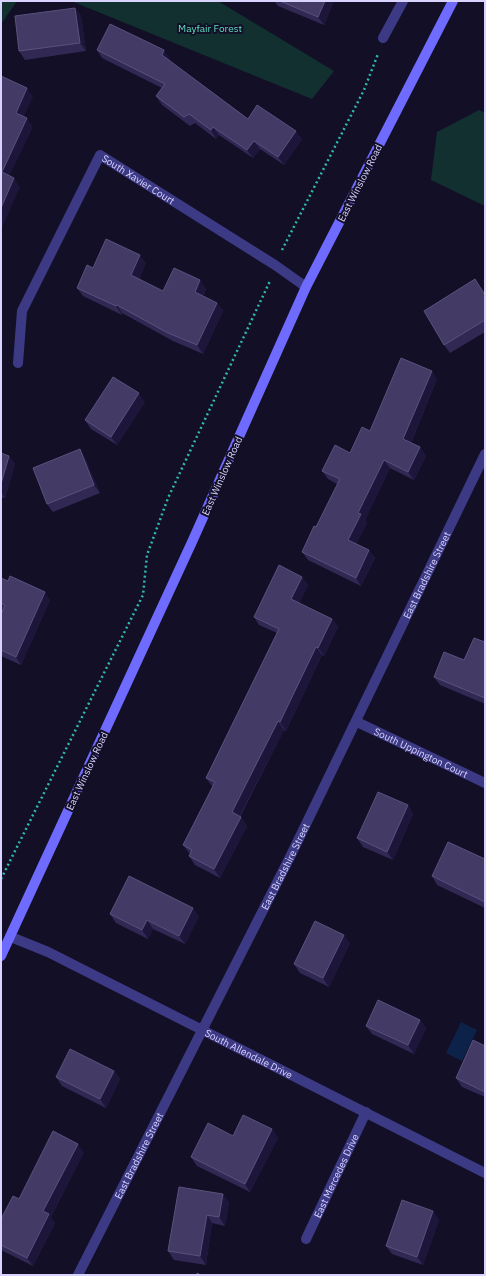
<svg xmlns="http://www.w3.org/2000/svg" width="486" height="1276" font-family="'IBM Plex Sans',sans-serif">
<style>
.green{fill:#12302f}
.water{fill:#0c2248}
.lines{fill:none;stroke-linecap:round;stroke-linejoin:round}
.path{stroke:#2fb8b0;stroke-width:2.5;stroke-dasharray:2 3;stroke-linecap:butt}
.minor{stroke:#3d3a85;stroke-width:10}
.secondary{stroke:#6f6bff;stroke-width:10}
.wall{fill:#312854}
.shaded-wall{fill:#1d163a}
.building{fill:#433a66;stroke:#5a527e}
.labels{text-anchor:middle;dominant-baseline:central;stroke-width:4;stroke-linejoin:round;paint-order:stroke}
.park-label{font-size:10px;fill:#5fe0c0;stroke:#130f26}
.street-label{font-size:10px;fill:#d9d4ff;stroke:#130f26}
</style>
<rect width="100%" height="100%" fill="#130f26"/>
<path class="green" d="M1 1H17L1 24Z
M71 1H218L334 71 312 99Z
M479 110 485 113V206L431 180 437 132Z"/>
<path class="water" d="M461 1022 477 1030 462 1061 446 1053Z"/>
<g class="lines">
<path class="path" d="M282 250 364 90 378 54
M1 879 143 595 147 555 168 498 270 281"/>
<g class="minor">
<path d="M383 38 403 1"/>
<path id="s1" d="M18 363 22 311 100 155 275 265 306 287"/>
<path id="s2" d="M357 722 485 783"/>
<path id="s3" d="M11 937 48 952 485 1173"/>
<path id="s4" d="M306 1239 366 1112"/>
<path id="s5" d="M78 1275 291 855 485 454"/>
</g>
<path class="secondary" d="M1 956 192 542 306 287 453 1"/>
</g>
<path class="wall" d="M274 1H334L324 25 278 6Z
M75 8 81 16 86 51 25 60 19 51Z
M97 50 170 59 169 61 248 119 302 139 284 165 260 149 253 158 219 135 216 139 195 123 190 126 162 105 156 96 162 88 102 58Z
M146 263 139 279 163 291 206 289 203 296 217 303 223 311 203 354 173 341 122 313V315L83 296 77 288 93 268Z
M481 288 485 294V332L450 353 444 345Z
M437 379 411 443 420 447 426 456 414 480 390 468 365 520 367 523 356 544 369 550 375 558 361 586 308 560 302 552 316 527 337 484 328 479 322 471 350 453 370 431Z
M145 402 117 445 91 429 85 420Z
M1 453 9 456 15 464 5 498 1 497Z
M85 458 100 493 53 512 47 504Z
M302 577 308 585 299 603 332 619 338 627 324 656 322 655 286 731 284 730 240 817H241L247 826 220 878 195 865 189 856 190 854 183 845 213 787 212 786 206 778 277 633 259 625 254 617Z
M1 578 50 600 21 665 1 656V614L3 609H1Z
M485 642V704L440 685 434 677 464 660Z
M408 805 413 814 393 860 363 847 357 838Z
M485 859V908L437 885 432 876Z
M110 914 199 916 185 944 153 929 148 939 116 923Z
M350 943 329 987 300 973 294 964Z
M420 1020 426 1028 414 1054 372 1034 366 1026Z
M485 1046V1097L462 1087 456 1078Z
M114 1071 120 1079 106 1108 62 1086 56 1077Z
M272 1129 278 1138 250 1192 197 1166 191 1157 233 1136Z
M84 1152 51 1217 55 1223 33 1266 1 1250V1219L19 1199Z
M223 1194 229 1203 225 1226 212 1223 206 1265 174 1260 168 1251Z
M433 1211 439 1220 423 1265 392 1254 386 1246Z"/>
<path class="shaded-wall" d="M325 1H334L324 25 318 17Z
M75 8 81 16 86 51 80 43Z
M164 50 170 59 168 64 162 55Z
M27 88 33 97 21 122 16 113Z
M27 118 33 127 7 181 2 172Z
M213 127 219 135 216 139 211 130Z
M296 131 302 139 284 165 278 157Z
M254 141 260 149 253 158 247 150Z
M14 178 20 187 1 230V208Z
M140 255 146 263 137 283 131 275Z
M200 280 206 289 200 300 195 292Z
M217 303 223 311 203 354 197 345Z
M117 305 122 313V315L116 306Z
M432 371 437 379 409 447 403 439Z
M139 393 145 402 117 445 111 437Z
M420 447 426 456 414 480 408 472Z
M80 449 85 458 100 493 94 485Z
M9 456 15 464 5 498 1 492V484Z
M384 460 390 468 365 520 367 523 354 549 348 540 358 513Z
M369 550 375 558 361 586 356 578Z
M302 577 308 585 297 607 291 599Z
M45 592 50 600 21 665 16 657Z
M332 619 338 627 324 656 318 648Z
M316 647 322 655 286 731 280 722Z
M278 721 284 730 237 821 232 812Z
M408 805 413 814 393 860 387 852Z
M241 817 247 826 220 878 214 869Z
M193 908 199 916 185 944 179 936Z
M147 920 153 929 148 939 142 930Z
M344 935 350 943 329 987 323 978Z
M420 1020 426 1028 414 1054 408 1045Z
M114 1071 120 1079 106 1108 100 1099Z
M272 1129 278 1138 250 1192 245 1184Z
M78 1144 84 1152 51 1217 55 1223 33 1266 27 1258 43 1211Z
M223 1194 229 1203 225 1226 219 1217Z
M433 1211 439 1220 423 1265 417 1257Z
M207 1215 212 1223 206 1265 200 1256Z"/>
<path class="building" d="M280 1H325L318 17Z
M75 8 80 43 19 51 15 16Z
M110 24 164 50 162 55 248 119 257 105 296 131 278 157 254 141 247 150 213 127 211 130 189 114 184 117 156 96 165 84 97 50Z
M1 76 27 88 16 113 27 118 2 172 14 178 1 208Z
M106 239 140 255 131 275 163 291 174 268 200 280 195 292 217 303 197 345 168 333 117 305 116 306 77 288 87 265 93 268Z
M475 279 485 295V320L444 345 424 311Z
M401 358 432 371 403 439 420 447 408 472 384 460 358 513 361 514 348 540 369 550 356 578 302 552 314 526 316 527 340 479 322 471 335 445 350 453 362 427 370 431Z
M113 377 139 393 111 437 85 420Z
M80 449 94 485 47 504 33 468Z
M1 453 9 456 1 484Z
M279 565 302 577 291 599 332 619 318 648 316 647 280 722 278 721 232 812 241 817 214 869 189 856 192 850 183 845 215 782 206 778 279 629 254 617Z
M10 576 45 592 16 657 1 650V614L5 605 1 603V578L8 581Z
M474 638 485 642V698L434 677 444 652 464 660Z
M378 792 408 805 387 852 357 838Z
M448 842 485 859V902L432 876Z
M129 876 193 908 179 936 147 920 142 930 110 914Z
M315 921 344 935 323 978 294 964Z
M378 1000 420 1020 408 1045 366 1026Z
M473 1040 485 1046V1092L456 1078Z
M70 1049 114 1071 100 1099 56 1077Z
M243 1115 272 1129 245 1184 191 1157 208 1123 233 1136Z
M53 1131 78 1144 43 1211 49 1214 27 1258 1 1245V1219L13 1196 19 1199Z
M179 1187 223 1194 219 1217 207 1215 200 1256 168 1251Z
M402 1200 433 1211 417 1257 386 1246Z
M198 1273 200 1275H195Z"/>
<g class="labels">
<g class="park-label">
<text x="210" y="28">Mayfair Forest</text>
</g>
<g class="street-label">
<text stroke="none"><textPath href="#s1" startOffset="272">South Xavier Court</textPath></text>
<text transform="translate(360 183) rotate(-63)">East Winslow Road</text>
<text transform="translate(222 476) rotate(-66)">East Winslow Road</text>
<text stroke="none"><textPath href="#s5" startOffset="782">East Bradshire Street</textPath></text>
<text stroke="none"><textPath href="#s2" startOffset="71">South Uppington Court</textPath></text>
<text transform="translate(87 771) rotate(-65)">East Winslow Road</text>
<text stroke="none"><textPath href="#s5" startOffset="458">East Bradshire Street</textPath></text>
<text stroke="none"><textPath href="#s3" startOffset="265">South Allendale Drive</textPath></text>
<text stroke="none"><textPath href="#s5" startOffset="134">East Bradshire Street</textPath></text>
<text stroke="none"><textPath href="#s4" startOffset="70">East Mercedes Drive</textPath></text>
</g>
</g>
<rect width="486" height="1276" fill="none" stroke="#d9d4ff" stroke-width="4"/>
</svg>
